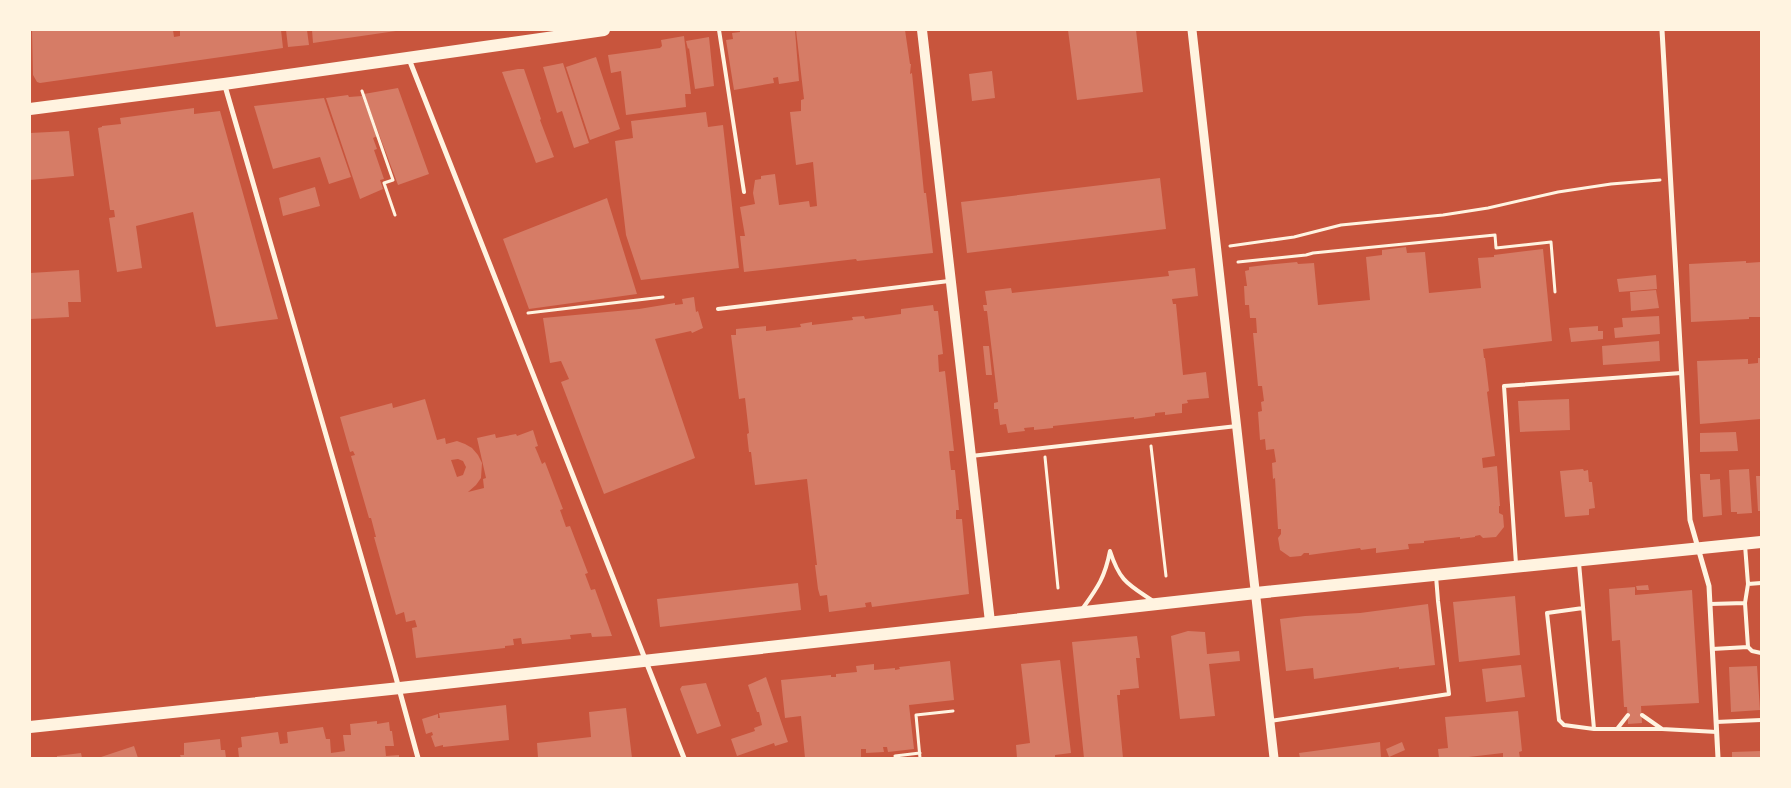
<svg xmlns="http://www.w3.org/2000/svg" width="1791" height="788" font-family="'Roboto Condensed',sans-serif">
<style>
.building{fill:#d67c66;fill-rule:evenodd}
.lines{fill:none;stroke-linecap:round;stroke-linejoin:round}
.path{stroke:#fff3e0;stroke-width:3}
.service{stroke:#fff3e0;stroke-width:4}
.minor{stroke:#fff3e0;stroke-width:5}
.tertiary{stroke:#fff3e0;stroke-width:9}
.secondary{stroke:#fff3e0;stroke-width:10}
.primary{stroke:#fff3e0;stroke-width:12}
</style>
<rect width="100%" height="100%" fill="#c8553d"/>
<path class="building" d="M32 30H173L174 37 180 36V30H281L283 48 40 83 37 82 33 75Z
M286 30H307L309 45 288 47Z
M312 30H396V31L313 43Z
M740 30H795L799 81 779 84 778 77 773 78 774 83 734 90 726 40 733 39 732 33 740 32Z
M796 30H905L910 64H911L910 74 912 73 924 193H926L933 253 857 261 856 259 744 272 740 236H745L740 207 755 204 753 193 755 180 761 179V176L775 174 779 205 809 201 810 207 817 206 813 162 796 165 790 112 801 111V100L804 99Z
M1068 30H1136L1143 92 1077 100Z
M684 36 691 94H685L686 107 626 115 621 71 611 73 608 55 660 48 662 46 661 40Z
M709 37 714 86 695 89 689 48 688 49 686 41Z
M596 57 620 129 590 140 566 67Z
M563 63 589 143 574 148 562 111 557 113 543 67Z
M518 69H524L541 119 540 120 554 157 536 163 502 72Z
M992 71 995 98 972 101 969 74Z
M398 88 429 174 398 185 364 94Z
M348 95 349 97 362 96 377 136 373 138 377 149 374 150 384 179 380 180 383 189 360 199 326 98Z
M324 98 351 177 329 184 320 157 273 169 254 106Z
M194 108V114L220 111 278 319 216 327 193 212 136 226 142 268 117 272 109 218 115 217 114 210H110L98 128 102 127V126L121 124 120 118Z
M706 112 708 127 723 125 739 268 641 280 626 235 615 141 633 138 631 121Z
M69 131 74 176 30 180V133Z
M1160 178 1166 229 967 253 961 202Z
M315 187 320 206 283 216 279 198Z
M607 198 637 294 529 309 503 239Z
M1406 247 1407 253 1425 252 1429 293 1481 288 1478 258 1494 257V255L1543 249 1552 341 1483 349 1484 358H1485L1489 391 1487 392 1495 456 1482 458 1483 468 1497 466 1500 506H1499V513L1503 515 1504 527 1496 537 1483 538 1480 535 1475 536V537L1460 539V537L1424 541V543L1408 544 1409 549 1376 553V548L1361 550 1360 548 1309 555V553H1304L1301 556 1290 557 1280 550 1278 538 1281 534V529H1278L1275 478 1273 479 1272 463 1276 462 1274 449 1266 450 1265 439 1260 440 1258 412 1262 411 1261 402 1264 401 1262 386H1258L1253 333H1257L1256 318H1250L1249 305H1245L1244 286H1247L1245 271 1249 270V267L1265 265 1297 262 1298 264 1314 263 1318 305 1370 300 1366 257 1382 255V250Z
M1746 261V263L1761 262V317H1749V319L1691 322 1689 264Z
M1195 268 1198 296 1172 299 1173 304H1176L1183 375 1206 372 1209 398 1187 400 1188 403 1182 404V413L1165 415V412L1155 413V416L1134 419V417L1053 426V428L1034 430V427L1024 428 1025 431 1008 433 1006 424 1000 425 998 409H994V403L998 402 987 311H984L983 305H987L985 291 1011 288 1012 293 1169 276 1168 271Z
M79 270 81 302H68L69 317 30 319V273Z
M1656 275 1657 289 1619 292 1617 279Z
M1656 290 1659 308 1631 311 1630 292Z
M694 297 696 312 698 311 703 328 692 333 691 331 655 339 695 458 604 494 561 382 569 379 561 361 550 363 543 318 639 309 675 303V305L683 304 682 299Z
M933 305 934 311H938L943 354 938 355 939 372 945 371 954 451H949L950 461 951 470H955L959 510H956V519H962L969 594 872 607 871 602 865 603 866 607 829 612 827 595 820 596 818 589 815 565H817L807 479 755 485 751 452H749L747 434 749 433 745 398 739 399 731 335H736V329L766 326V331L801 327 800 324 812 322V325L853 320 852 317 864 316 865 319 901 314V309Z
M1659 316 1660 334 1615 338 1614 328 1623 327 1622 318Z
M1598 326V331H1603V339L1571 342 1569 328Z
M1659 341 1660 361 1603 365 1602 346Z
M983 346H989L992 375H986Z
M1758 358H1761V419L1700 424 1697 361 1748 359V364L1758 363Z
M425 399 437 440 445 438 446 444 457 441 465 444 472 448 478 455 482 463 481 478 476 485 468 492 484 488 483 479 486 478 477 438 495 434 496 438 516 434 517 436 533 430 538 446 535 447 538 454 542 464 545 462 563 509 560 510 566 527 570 526 588 573 585 574 591 590 595 589 612 636 592 637 591 633 570 635 571 639 522 644 521 638 513 639 514 645 505 646V648L416 658 412 628 417 627 415 620 406 622 404 612 396 615 374 537H376L371 518H369L351 456 355 455 353 451 350 452 340 417 392 403 393 408ZM458 459 463 461 466 467 463 475 457 477 451 460Z
M1569 399 1570 430 1520 432 1518 401Z
M1736 432 1738 451 1700 452V433Z
M1583 469 1584 471 1588 470 1589 482H1592L1595 508 1589 509V515L1565 517 1560 471Z
M1749 469 1752 513 1737 514V512H1731L1729 470Z
M1700 474H1710V480L1720 479 1722 515 1703 517Z
M1756 476H1761V511H1758Z
M798 583 801 610 660 627 657 599Z
M1648 585 1649 590H1637L1636 586Z
M1635 587V595L1692 590 1699 703 1641 706 1642 723 1628 724 1627 707H1624L1620 640 1612 641 1609 589Z
M1515 596 1520 655 1459 662 1453 602Z
M1428 604 1435 665 1399 669V667L1314 679 1313 668 1286 671 1280 619 1305 616 1360 613Z
M1188 631 1205 632 1207 654 1239 651 1240 661 1209 664 1215 716 1180 719 1171 636Z
M1137 636 1140 658H1136L1139 688 1120 690V695H1117L1123 758H1084L1072 642Z
M1060 660 1071 753 1055 755V758H1017L1016 745 1030 743 1021 664Z
M950 661 954 700 909 705 914 749 888 752 887 747H883L884 752 866 753V749H861V758H805L801 716 785 718 781 680 831 675V677H836V674L857 672 856 666 874 664V670L895 668V670L900 669 899 667Z
M1521 665 1525 697 1486 702 1482 669Z
M1757 666 1760 710 1731 712 1729 667Z
M766 677 788 742 775 746 774 743 737 756 731 739 755 731 754 728 762 725 759 712H757L748 685Z
M706 683 721 726 697 734 680 689 682 686Z
M506 705 509 740 443 747V745L435 747 431 736 433 735 432 732 426 734 422 719 438 714V718H440L439 713Z
M626 708 632 758H538L537 743 591 737 589 712Z
M1518 711 1522 751 1519 752 1520 758H1503V753L1460 758H1439L1438 749 1448 748 1445 717Z
M377 721V724L389 722 390 731H392L394 746H385L386 756 399 755V758H239L238 748 242 747 241 737 278 732 280 744 288 743 287 732 323 727 326 739H330L331 753 345 751 343 735H351L350 724Z
M220 739 221 750H225L226 758H181L180 755H184V743Z
M1380 742 1381 758H1300L1299 753Z
M1402 742 1405 750 1389 757 1386 749Z
M134 746 138 758H98Z
M1761 751V758H1732V752Z
M81 753 82 758H57V756Z"/>
<g class="lines">
<path class="path" d="M362 91 393 180 384 183 395 215
M1230 246 1294 237 1341 225 1443 215 1488 208 1558 192 1611 184 1660 180
M1238 262 1306 255 1313 253 1495 235 1496 248 1551 242 1555 292
M528 313 663 297
M1151 446 1166 576
M1045 457 1058 588
M897 758 895 756 920 753
M920 758 916 715 953 711"/>
<path class="service" d="M719 30 744 192
M718 309 949 281
M971 456 1237 426
M1745 545 1748 584 1745 603 1748 647
M1579 563 1594 729H1662L1717 732
M1516 564 1504 386 1681 373
M1748 584 1761 583
M1710 604 1745 603
M1083 608C1098 587 1105 577 1110 551 1120 582 1128 584 1153 601
M1583 608 1547 613 1559 720 1564 725 1594 729
M1712 649 1748 647 1752 651 1761 653
M1642 715 1662 729
M1270 721 1449 694 1438 601 1436 576
M1716 722 1761 720
M1617 729 1628 715"/>
<path class="minor" d="M1662 30 1690 520 1709 586 1718 758
M409 59 684 758
M225 86 392 663 418 758"/>
<path class="tertiary" d="M1192 30 1274 758"/>
<path class="secondary" d="M922 30 990 622"/>
<path class="primary" d="M30 109 224 84 604 30
M30 727 400 688 1256 593 1761 542"/>
</g>
<rect width="1791" height="788" fill="none" stroke="#fff3e0" stroke-width="62"/>
</svg>
